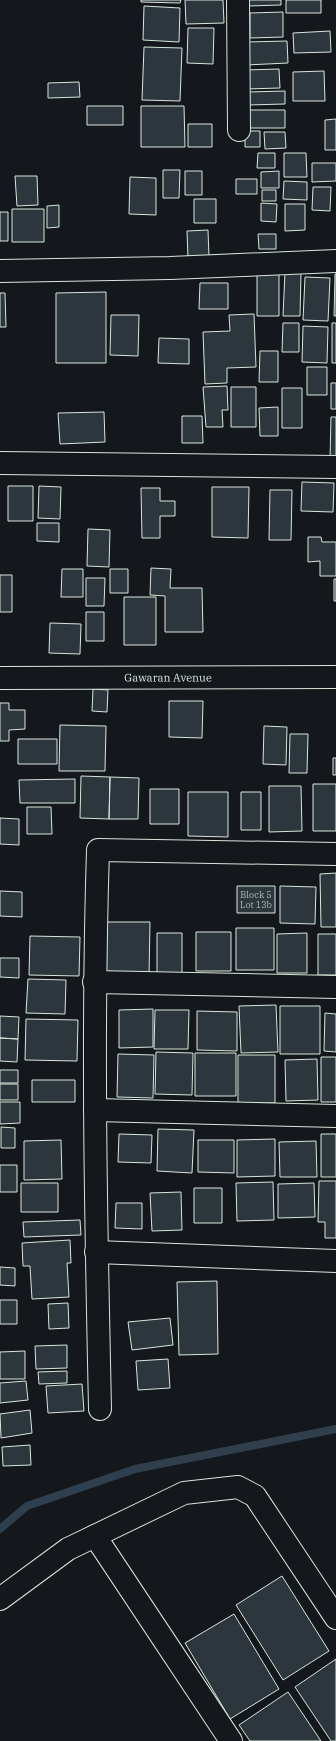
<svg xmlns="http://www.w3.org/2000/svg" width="336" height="1741" font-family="'IBM Plex Serif',serif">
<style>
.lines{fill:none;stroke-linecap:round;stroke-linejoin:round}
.stream{stroke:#2f3f4d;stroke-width:8}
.building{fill:#2c363c;stroke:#d8e6dc}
.minor-casing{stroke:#d8e6dc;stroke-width:24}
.minor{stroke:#14181c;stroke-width:22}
.labels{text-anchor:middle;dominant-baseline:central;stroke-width:3;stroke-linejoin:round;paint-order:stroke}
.number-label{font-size:9px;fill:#adbab4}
.street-label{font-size:11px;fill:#d8e6dc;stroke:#14181c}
</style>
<rect width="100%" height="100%" fill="#14181c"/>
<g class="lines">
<path class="stream" d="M0 1529 27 1506 135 1469 336 1429"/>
</g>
<path class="building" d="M141 0H181L180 3 141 2Z
M185 0H223L224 23 186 24Z
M248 0H281V5L248 6Z
M286 0H321V13H286Z
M144 6 180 8 179 42 143 40Z
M283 12V37L250 38V13Z
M188 28H214L213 64 187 63Z
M330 31 331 52 294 53 293 33Z
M287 41 288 63 246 65V42Z
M144 47 182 48 180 101 142 100Z
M279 69 280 88 246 89V70Z
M324 71 325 101H293V72Z
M79 82 80 97 48 98V83Z
M285 91V104L248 105V92Z
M87 106H123V125H87Z
M141 106H184L185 147H141Z
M246 110H285V128H246Z
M336 119V150H325V120Z
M188 124H212V147H188Z
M245 131H260V147H245Z
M264 132H285L286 148 265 149Z
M258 153H275V168H257Z
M284 153H306L307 177H284Z
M312 163H336V181L312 182Z
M163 170H180L179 198H163Z
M185 171H202V195H185Z
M279 171V188H261V172Z
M15 176H37L38 205 17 206Z
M130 177 156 178V215L129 214Z
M236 179H257V194H236Z
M284 181 307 182V200L283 199Z
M313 187H331L330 211 312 210Z
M262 190H276V201H262Z
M194 199H216V223H194Z
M261 203 277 204 276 222 261 221Z
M285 204H305V230L285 231Z
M59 205V227L47 228V206Z
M12 209H44V242H12Z
M0 212H8V241H0Z
M208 230 209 257 188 258 187 231Z
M258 234H276V249H259Z
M285 272 301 273 300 316H283Z
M257 273H279V316H257Z
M335 274H336V316H334Z
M305 277 330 278 328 321 303 320Z
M200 283H228V309H199Z
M106 292V363H56V293Z
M0 293H5L6 327H0Z
M254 314 256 367 227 368V383L205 384 203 332 230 331 229 315Z
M111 315H139L138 356 110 355Z
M283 323H299V352H282Z
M332 323H336V363H332Z
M303 326 328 327 327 363 302 362Z
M159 338 189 339V364L158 363Z
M260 351H278V382H259Z
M307 367H327V395H307Z
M331 383H336V409H331Z
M227 386 228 410H222L223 427H206L203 387Z
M231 387H256V427H231Z
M282 388H302V428H282Z
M278 407V436H260L259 408Z
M104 412 105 442 60 444 58 413Z
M182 416H202L203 443H182Z
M331 417H336V459H330Z
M302 482 334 483 333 512 301 511Z
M8 486H33V521H8Z
M39 486 61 487 60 519 38 518Z
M212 487H249L248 538 212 537Z
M141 488H160V501H175V516H160V538H142Z
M270 490H292L291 540H269Z
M37 523H59V542L37 541Z
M88 529 110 530 109 567 87 566Z
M308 537H321L322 542H336V576H320V561L308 562Z
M151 568 171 569 170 588H202L203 632H165V596L150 595Z
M62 569H83V597H61Z
M110 569H128V593H110Z
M0 575H12V612H0Z
M86 578H105L104 606H86Z
M334 579H336V601H334Z
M124 597H156V645H124Z
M86 612H104V641H86Z
M50 623 81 624 80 654 49 653Z
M93 689 108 690 107 712 92 711Z
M169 701H203L202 738 169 737Z
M0 703H9V710H25V729L9 730V741H0Z
M60 725 106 726 105 771H59Z
M264 726 287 727 286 765 263 764Z
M290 734H308L307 773H289Z
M18 739H57V764H18Z
M333 758H336V775H333Z
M81 776 110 777 109 819 80 818Z
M110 777 139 778 138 819H109Z
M75 779V803H20L19 780Z
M313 784H336V831H313Z
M269 786H301L302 831 269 832Z
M150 789H179V824H150Z
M188 792H228V837L188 836Z
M241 792H261V830H241Z
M27 807H51L52 834H27Z
M0 818 19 819V845L0 844Z
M336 873V927H321L320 874Z
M237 886H275V913H237Z
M280 886 316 887 315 924 280 923Z
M0 891 22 892V917L0 916Z
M106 922H150L149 977H105Z
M236 928H274V970H236Z
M196 932H231V971H196Z
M157 933H182V974H157Z
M307 933V973H277V934Z
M318 934H336V975H318Z
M30 936 80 937 79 976 29 975Z
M0 958H19V978L0 977Z
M28 979 66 980 65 1014 26 1013Z
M276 1005 278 1052 241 1053 239 1006Z
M280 1006H320V1054H280Z
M153 1009V1047L119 1048V1010Z
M155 1010H189L188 1049H154Z
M197 1011 237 1012V1051L197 1050Z
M325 1013 336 1014V1052L324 1051Z
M0 1016 19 1017 18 1039 0 1038Z
M26 1019 78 1020 77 1061 25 1060Z
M0 1038 18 1039 17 1062 0 1061Z
M156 1052 193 1053 192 1095 155 1094Z
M195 1053H236V1096H195Z
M118 1054 154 1055 153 1098 117 1097Z
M238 1055H275V1103H238Z
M321 1057H336V1102H321Z
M317 1059 318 1100 286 1101 285 1060Z
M0 1070H18V1083H0Z
M32 1080H75V1102H32Z
M0 1084H18V1100H0Z
M0 1102H20V1123L0 1124Z
M1 1127 15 1128V1148H1Z
M158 1129 194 1130 192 1173 157 1171Z
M119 1134 152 1135 151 1163 118 1162Z
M321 1134H336V1177H321Z
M275 1139V1176L237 1177V1140Z
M61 1140 62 1179 24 1180V1141Z
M198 1140H234V1173L198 1172Z
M316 1141 317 1177H280L279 1142Z
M0 1165H17V1192H0Z
M319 1181H336V1238H325V1222H318Z
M273 1182 274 1220 237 1221 236 1183Z
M21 1183H58V1212H21Z
M314 1183 315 1217 278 1218V1184Z
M194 1188H222V1223H194Z
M181 1192 182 1230 152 1231 150 1193Z
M116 1203H142V1229L115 1228Z
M80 1220 81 1235 24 1237 23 1222Z
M70 1240 71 1263H67L69 1297 32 1299 30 1266H23L22 1243Z
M0 1267 15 1268V1286L0 1285Z
M217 1281 218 1354 179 1355 177 1282Z
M0 1300H17V1324H0Z
M68 1303 69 1328 49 1329 48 1304Z
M170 1318 173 1345 132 1350 128 1322Z
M67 1345V1368L36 1369 35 1346Z
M25 1351V1379H0V1352Z
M168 1359 170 1388 138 1390 136 1361Z
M67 1371V1383L39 1384 38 1372Z
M26 1381 28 1400 0 1403V1383Z
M82 1384 84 1411 48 1413 46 1386Z
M30 1410 32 1433 1 1438 0 1414Z
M30 1445 31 1465 3 1466 2 1447Z
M282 1576 329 1651 283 1680 236 1605Z
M234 1614 279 1689 230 1719 185 1643Z
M336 1659V1741H331L295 1687Z
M288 1692 321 1741H250L239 1725Z"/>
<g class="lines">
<g class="minor-casing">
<g id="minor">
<path d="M238 0 239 130"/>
<path d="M0 271 170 268 336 261"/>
<path d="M0 463 336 467"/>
<path id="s1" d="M0 678 336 677"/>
<path d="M94 982 336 987"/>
<path d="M95 1110 336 1116"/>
<path d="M96 1252 336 1261"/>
<path d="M100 1409C96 1222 92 1036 98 850L336 854"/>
<path d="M95 1536 231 1741"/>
<path d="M0 1599 68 1549 184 1493 238 1487 255 1496 336 1618"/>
</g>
</g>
<use href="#minor" class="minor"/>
</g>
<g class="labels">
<g class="number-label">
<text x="256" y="894">Block 5<tspan x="256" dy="10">Lot 13b</tspan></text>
</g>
<g class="street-label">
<text stroke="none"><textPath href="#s1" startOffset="168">Gawaran Avenue</textPath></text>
</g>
</g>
</svg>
